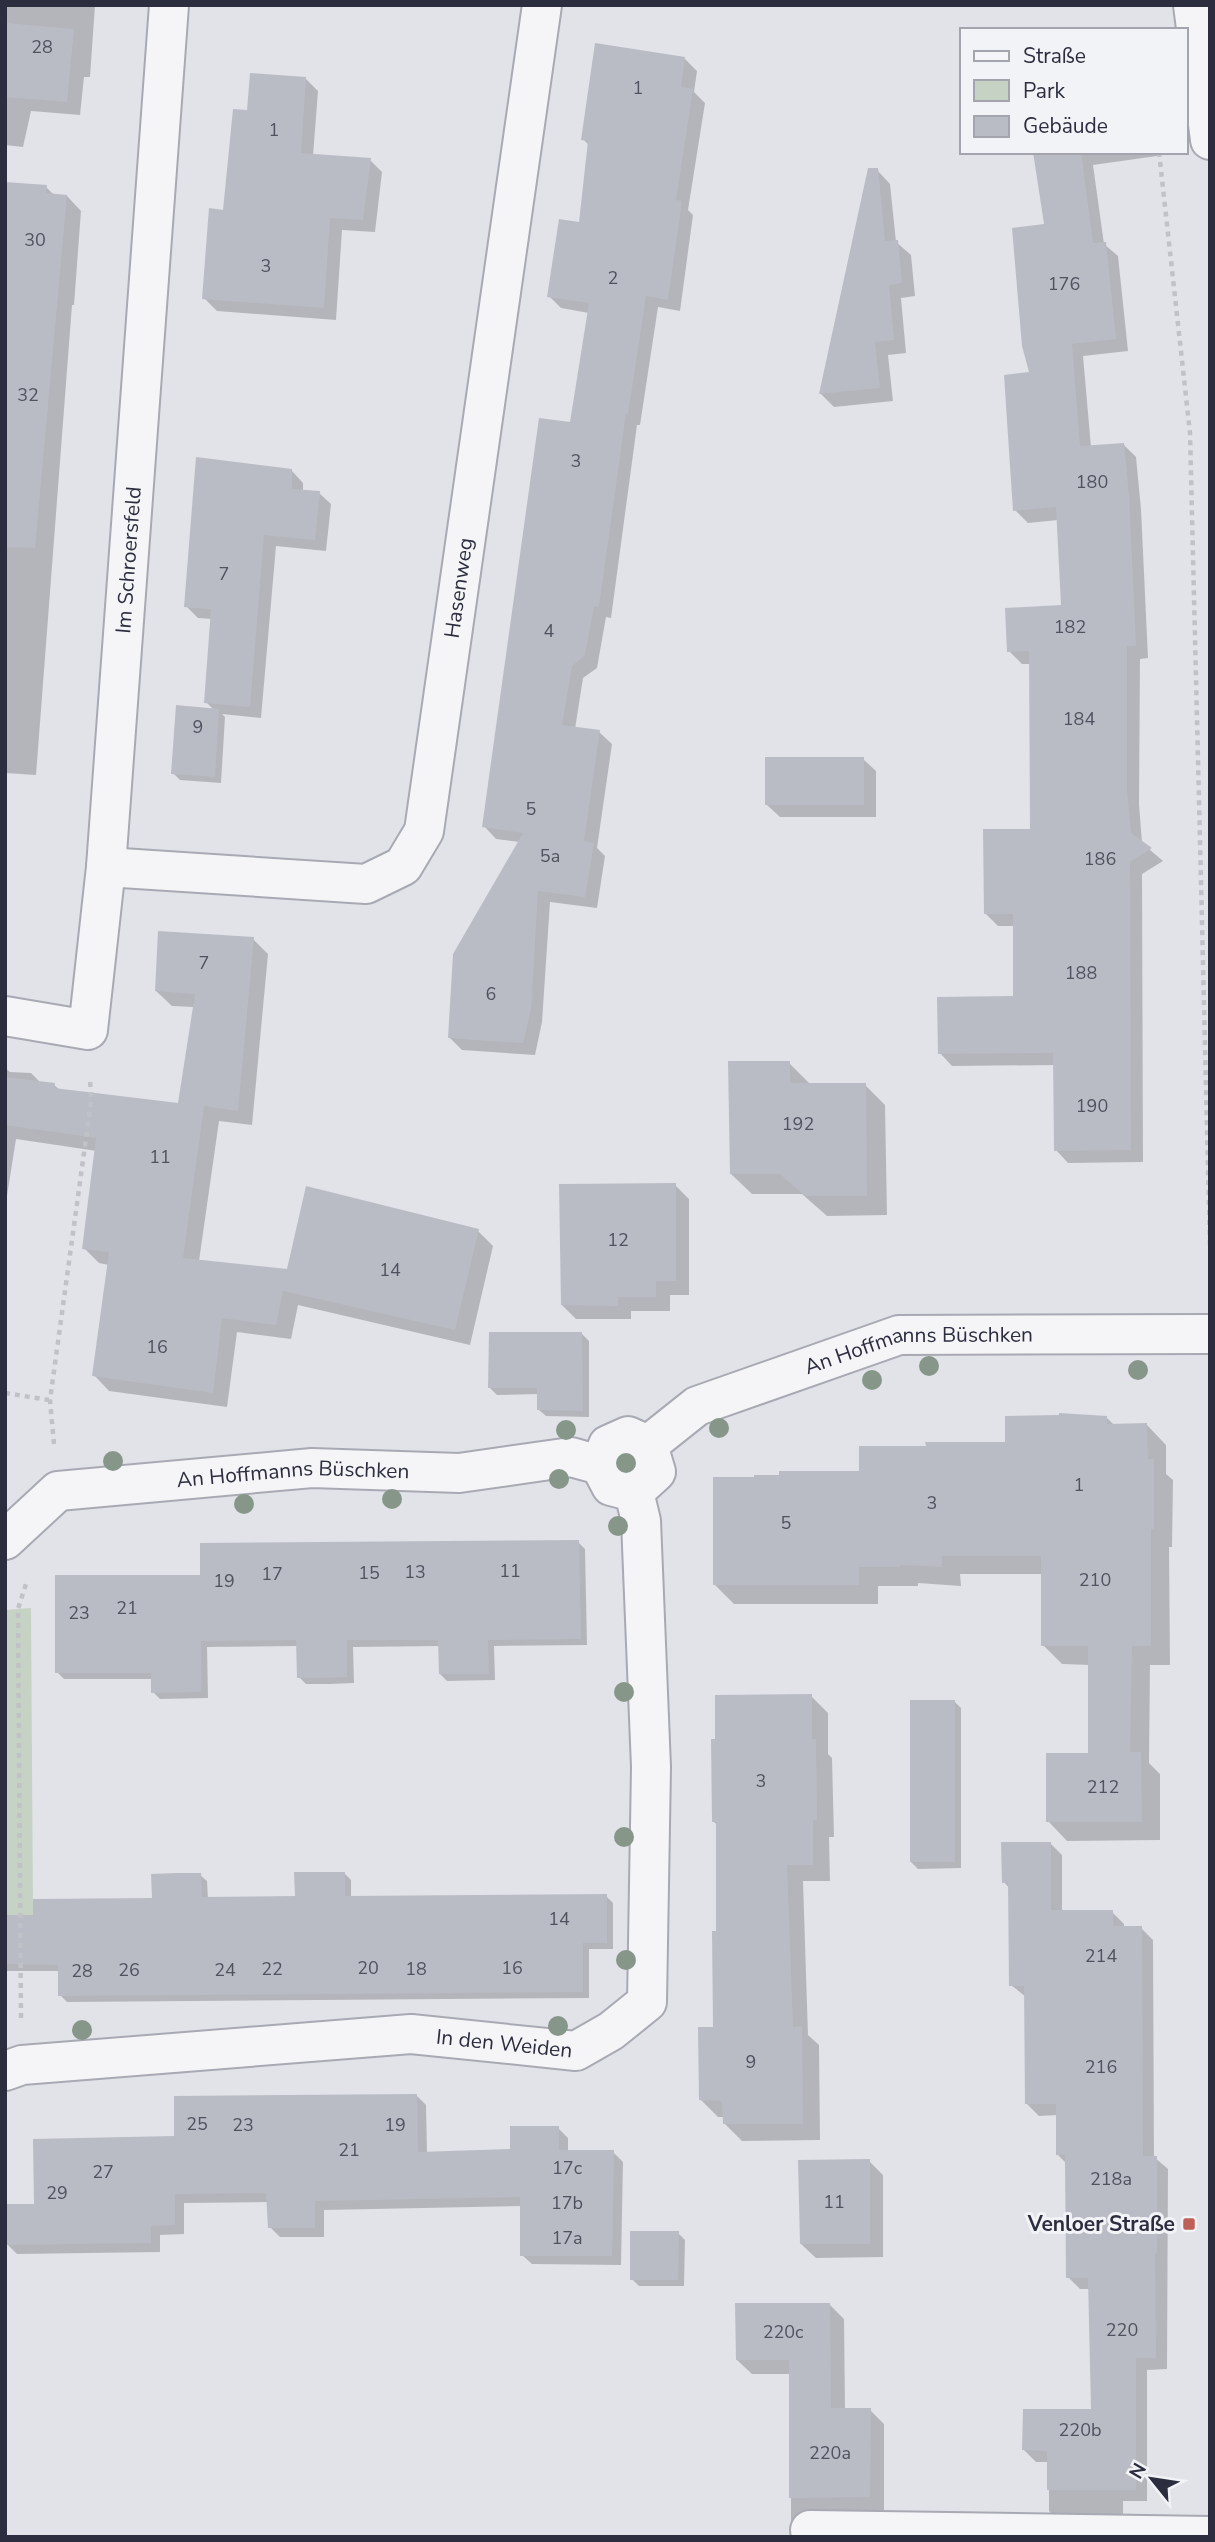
<svg xmlns="http://www.w3.org/2000/svg" width="1215" height="2542" font-family="'Nunito Sans',sans-serif">
<style>
.green{fill:#c5d2c4}
.shadow{fill:#0003}
.building{fill:#babcc5}
.lines{fill:none;stroke-linecap:round;stroke-linejoin:round}
.minor-casing{stroke:#a8a9b3;stroke-width:42}
.path{stroke:#c1c1c8;stroke-width:4.5;stroke-dasharray:5 5;stroke-linecap:butt}
.minor{stroke:#f5f5f8;stroke-width:38}
.tree{fill:#86978a}
.poi-dot{fill:#bf6056;stroke:#f2f3f7;stroke-width:2.5}
.labels{text-anchor:middle;dominant-baseline:central;stroke-width:6;stroke-linejoin:round;paint-order:stroke}
.number-label{font-size:18px;fill:#505260}
.street-label{font-size:21px;fill:#2c2e3f;stroke:#f2f3f7}
.poi-label{font-size:21px;font-weight:bold;fill:#2c2e3f;stroke:#f2f3f7;text-anchor:end}
</style>
<rect width="100%" height="100%" fill="#e2e3e9"/>
<path class="green" d="M31 1608 33 1915H5V1610Z"/>
<path class="shadow" d="M5 5H95L90 77H84L80 115 31 111 23 147 5 145Z
M685 59 697 71 694 92 705 103 688 210 693 215 680 311 658 307 640 425H637L611 618 606 617 597 668 583 678 575 729 599 732 612 744 597 848 605 856 597 908 550 902 542 1022 535 1055 462 1050 449 1037 520 842 496 839 484 826 572 424 589 313 561 308 549 296 581 224 589 145 583 139Z
M306 79 318 91 313 156 370 160 382 172 375 232 342 230 336 320 217 311 204 298 225 211Z
M1035 152H1157V156L1093 165 1104 244 1118 256 1128 351 1083 356 1091 447 1123 444 1136 457 1141 509 1148 658 1140 659 1139 804 1142 843 1163 861 1142 874 1143 1162 1068 1163 1056 1150 1055 1065 952 1066 940 1053 1015 998 1014 926H998L985 913 1032 831 1031 664H1022L1009 651 1063 607 1058 520 1028 523 1015 510 1046 226Z
M869 170H877L890 184 896 242 911 255 915 296 901 298 906 353 888 355 893 401 834 407 821 394Z
M5 184 46 187 54 195 67 196 81 211 74 305H72L36 775 5 773Z
M292 471 303 483V491L319 493 331 504 326 551 276 546 261 718 222 714 225 717 221 783 180 780 173 773 214 710 206 702 212 619 198 618 186 606Z
M863 759 876 771V817H780L767 805Z
M253 939 268 954 252 1125 219 1121 199 1261 288 1271 478 1231 493 1246 470 1345 298 1305 291 1339 237 1332 227 1407 109 1391 94 1375 109 1265 99 1263 84 1248 97 1151 16 1139 7 1196H5V1068L10 1072 31 1073 41 1083 54 1085 60 1090 179 1105 194 1007 172 1006 156 991Z
M789 1063 809 1083 865 1085 885 1105 887 1215 827 1216 802 1194H752L731 1174Z
M675 1185 689 1199V1295H670V1311H631V1319H576L562 1305Z
M582 1334 589 1341V1417L546 1416 539 1410V1394L497 1395 490 1388Z
M1106 1417 1114 1425H1147L1166 1445V1474L1173 1480 1172 1547H1169L1170 1665H1150L1149 1763 1160 1774V1840L1067 1841 1048 1821 1090 1754V1665L1062 1664 1043 1645V1574H960L961 1586 918 1583V1586H878V1604H734L715 1585 861 1473 1007 1444Z
M578 1542 585 1549 587 1645 494 1646 495 1680 447 1681 440 1674V1646L353 1647 354 1683 330 1684H306L299 1677 298 1646 207 1647 208 1698 160 1699 153 1692V1679H64L57 1672 201 1576Z
M811 1696 828 1713V1754L832 1758 834 1837H829L830 1881H803L808 2035 819 2045 820 2140 742 2141 725 2124 724 2117H718L701 2100 714 2029 718 1932V1826L714 1822Z
M954 1701 961 1708V1868L918 1869 911 1862Z
M1050 1843 1062 1855V1912H1112L1124 1924V1928H1141L1153 1940 1154 2157 1168 2169 1167 2369 1147 2370V2501H1123V2524L1061 2523 1049 2511V2462H1036L1024 2450 1093 2411 1090 2289H1080L1068 2277 1067 2164 1058 2155V2115L1039 2116 1027 2104 1026 1997 1011 1985 1010 1889 1004 1882Z
M344 1873 351 1880V1898L606 1896 613 1903V1949H589V1998L67 2002 60 1995V1971H5V1916H35L154 1900 200 1875 207 1881 208 1899 297 1898Z
M417 2096 426 2105 427 2153 512 2150 558 2128 568 2138V2152H613L623 2162 621 2265 532 2264 522 2255V2206L324 2210V2237H280L270 2227 268 2202 184 2203V2234L160 2235V2252L17 2254 7 2244 36 2206 176 2138Z
M869 2161 883 2175V2257L816 2258 801 2244Z
M678 2233 685 2240 684 2286H639L632 2279Z
M830 2305 844 2319 845 2410H870L884 2424V2522L804 2536 791 2524V2374H752L737 2360Z"/>
<path class="building" d="M5 23 74 29 67 102 5 97Z
M595 43 685 57 681 87 693 89 676 200 682 201 668 300 646 296 628 414 626 413 599 607 594 606 585 655 572 666 562 725 600 730 584 841 594 843 585 897 538 891 531 1009 523 1043 448 1038 453 954 523 833 482 827 539 418 570 422 589 303 547 297 559 219 579 222 588 141 581 140Z
M250 73 306 77 301 153 371 158 363 220 330 218 324 308 202 299 209 208 223 210 233 109 247 110Z
M1033 152H1081L1093 243 1106 242 1116 339 1072 344 1080 446 1124 443 1129 495 1136 646H1127V790L1131 833 1152 848 1130 862 1131 1150 1054 1151 1053 1053 938 1054 937 997 1013 996V914H984L983 829H1030L1029 651 1007 652 1005 608 1061 605 1056 507 1013 511 1004 375 1029 372 1022 346 1012 228 1044 224Z
M868 168H878L885 241 898 240 902 283 889 285 894 340 875 342 880 388 819 394Z
M5 182 47 185 46 193 67 195 35 548 5 547Z
M196 457 292 469V489L320 491 315 540 264 535 250 707 204 703 211 609 184 607Z
M176 705 219 709 215 777 171 774Z
M765 757H864V805H765Z
M158 931 254 937 238 1111 204 1106 183 1258 287 1269 306 1186 479 1229 455 1330 283 1291 276 1325 222 1318 213 1393 92 1376 109 1252 82 1249 96 1138 5 1125V1077L55 1083 54 1088 178 1103 195 994 155 991Z
M728 1061H790V1083H866L867 1196H805L780 1174H730Z
M676 1183V1281H656V1297H618V1306L561 1305 559 1184Z
M489 1332H582L583 1411 537 1410V1388H488Z
M1059 1413 1107 1416V1424L1147 1423 1148 1459H1154V1529H1151V1646H1132L1130 1752H1141L1142 1822H1046V1753H1088V1646H1041V1556H942V1567L900 1565V1567H859V1585H713V1477H754V1475H779V1471H859V1446H926L925 1442H1005V1416L1059 1415Z
M579 1540 581 1639 488 1640 489 1674H439L438 1640H347V1677L322 1678H297L296 1640 201 1641V1692L151 1693V1673H55V1575H200V1543Z
M812 1694V1739H816L817 1820H813V1865H787L793 2027 802 2026 803 2124H723L722 2101 699 2100 698 2027H713L712 1931H716V1822H712L711 1739H715V1695Z
M910 1700H955V1862H910Z
M1001 1842H1051V1910H1113V1926H1142L1143 2156H1157V2253H1155L1156 2358H1136V2490H1047V2451L1022 2450 1023 2409H1091L1088 2278H1066L1065 2155H1056V2104H1025L1024 1986H1009L1008 1883H1002Z
M294 1872H345V1896L607 1894V1943H583V1992L58 1996V1965L5 1964V1915H33V1899L152 1898 151 1874 176 1873H201L202 1897 295 1896Z
M417 2094 418 2152 510 2149V2126H559V2150H614L612 2256H520V2197L315 2201V2228H268L266 2193 175 2194V2225L151 2226V2243L5 2245V2204H34L33 2139 174 2136V2096Z
M870 2159V2244H800L798 2160Z
M630 2231H679L678 2280H630Z
M735 2303H830L831 2408H871L870 2497 789 2498V2360H736Z"/>
<g class="lines">
<g class="minor-casing">
<g id="minor">
<path d="M1193 5 1210 140"/>
<path id="s1" d="M106 867 366 884 403 866 424 831 542 5"/>
<path id="s2" d="M5 1016 88 1030 106 867 169 5"/>
<path id="s3" d="M648 1445 697 1406 899 1335 1210 1334"/>
<path id="s4" d="M5 1540 58 1491 312 1468 459 1473 571 1457 600 1465 611 1486 634 1492 656 1472 648 1445 628 1436 608 1445 600 1465"/>
<path id="s5" d="M5 2071 22 2065 411 2034 576 2051 611 2031 647 2002 651 1767 641 1521 634 1492"/>
<path d="M810 2530 1210 2536"/>
</g>
</g>
<path class="path" d="M1159 152 1190 433 1210 1249
M5 1393 49 1400
M54 1444 50 1400 91 1102 90 1078
M21 2018 18 1609 26 1584"/>
<use href="#minor" class="minor"/>
</g>
<g class="tree">
<circle cx="929" cy="1366" r="10"/>
<circle cx="1138" cy="1370" r="10"/>
<circle cx="872" cy="1380" r="10"/>
<circle cx="719" cy="1428" r="10"/>
<circle cx="566" cy="1430" r="10"/>
<circle cx="113" cy="1461" r="10"/>
<circle cx="626" cy="1463" r="10"/>
<circle cx="559" cy="1479" r="10"/>
<circle cx="392" cy="1499" r="10"/>
<circle cx="244" cy="1504" r="10"/>
<circle cx="618" cy="1526" r="10"/>
<circle cx="624" cy="1692" r="10"/>
<circle cx="624" cy="1837" r="10"/>
<circle cx="626" cy="1960" r="10"/>
<circle cx="558" cy="2026" r="10"/>
<circle cx="82" cy="2030" r="10"/>
</g>
<rect class="poi-dot" x="1182" y="2217" width="14" height="14" rx="3.5"/>
<g class="labels">
<g class="number-label">
<text x="42" y="47">28</text>
<text x="638" y="88">1</text>
<text x="274" y="130">1</text>
<text x="35" y="240">30</text>
<text x="266" y="266">3</text>
<text x="613" y="278">2</text>
<text x="1064" y="284">176</text>
<text x="28" y="395">32</text>
<text x="576" y="461">3</text>
<text x="1092" y="482">180</text>
<text x="224" y="574">7</text>
<text x="1070" y="627">182</text>
<text x="549" y="631">4</text>
<text x="1079" y="719">184</text>
<text x="198" y="727">9</text>
<text x="531" y="809">5</text>
<text x="550" y="856">5a</text>
<text x="1100" y="859">186</text>
<text x="204" y="963">7</text>
<text x="1081" y="973">188</text>
<text x="491" y="994">6</text>
<text x="1092" y="1106">190</text>
<text x="798" y="1124">192</text>
<text x="160" y="1157">11</text>
<text x="618" y="1240">12</text>
<text x="390" y="1270">14</text>
<text x="157" y="1347">16</text>
<text x="1079" y="1485">1</text>
<text x="932" y="1503">3</text>
<text x="786" y="1523">5</text>
<text x="510" y="1571">11</text>
<text x="415" y="1572">13</text>
<text x="369" y="1573">15</text>
<text x="272" y="1574">17</text>
<text x="1095" y="1580">210</text>
<text x="224" y="1581">19</text>
<text x="127" y="1608">21</text>
<text x="79" y="1613">23</text>
<text x="761" y="1781">3</text>
<text x="1103" y="1787">212</text>
<text x="559" y="1919">14</text>
<text x="1101" y="1956">214</text>
<text x="368" y="1968">20</text>
<text x="512" y="1968">16</text>
<text x="272" y="1969">22</text>
<text x="416" y="1969">18</text>
<text x="129" y="1970">26</text>
<text x="225" y="1970">24</text>
<text x="82" y="1971">28</text>
<text x="751" y="2062">9</text>
<text x="1101" y="2067">216</text>
<text x="197" y="2124">25</text>
<text x="243" y="2125">23</text>
<text x="395" y="2125">19</text>
<text x="349" y="2150">21</text>
<text x="567" y="2168">17c</text>
<text x="103" y="2172">27</text>
<text x="1111" y="2179">218a</text>
<text x="57" y="2193">29</text>
<text x="834" y="2202">11</text>
<text x="567" y="2203">17b</text>
<text x="567" y="2238">17a</text>
<text x="1122" y="2330">220</text>
<text x="783" y="2332">220c</text>
<text x="1080" y="2430">220b</text>
<text x="830" y="2453">220a</text>
</g>
<g class="street-label">
<text stroke="none"><textPath href="#s2" startOffset="556">Im Schroersfeld</textPath></text>
<text stroke="none"><textPath href="#s1" startOffset="588">Hasenweg</textPath></text>
<text stroke="none"><textPath href="#s3" startOffset="294">An Hoffmanns Büschken</textPath></text>
<text stroke="none"><textPath href="#s4" startOffset="308">An Hoffmanns Büschken</textPath></text>
<text stroke="none"><textPath href="#s5" startOffset="502">In den Weiden</textPath></text>
</g>
<g class="poi-label">
<text x="1175" y="2224">Venloer Straße</text>
</g>
</g>
<rect width="1215" height="2542" fill="none" stroke="#2c2e3f" stroke-width="14"/>
<rect x="960" y="28" width="228" height="126" fill="#f2f3f7" stroke="#a3a4ad" stroke-width="2"/>
<rect x="974" y="51" width="35" height="10" fill="#f5f5f8" stroke="#a3a4ad" stroke-width="2"/>
<text x="1023" y="63" font-size="21" fill="#2c2e3f">Straße</text>
<rect x="974" y="80" width="35" height="21" fill="#c5d2c4" stroke="#a3a4ad" stroke-width="2"/>
<text x="1023" y="98" font-size="21" fill="#2c2e3f">Park</text>
<rect x="974" y="116" width="35" height="21" fill="#babcc5" stroke="#a3a4ad" stroke-width="2"/>
<text x="1023" y="133" font-size="21" fill="#2c2e3f">Gebäude</text>
<g transform="translate(1152 2479) rotate(300)" stroke="#f2f3f7" stroke-width="5" paint-order="stroke">
<path d="M0-5L12 26L0 18L-12 26Z" fill="#2c2e3f"/>
<text y="-10" font-size="19" font-weight="bold" text-anchor="middle" fill="#2c2e3f">N</text>
</g>
</svg>
